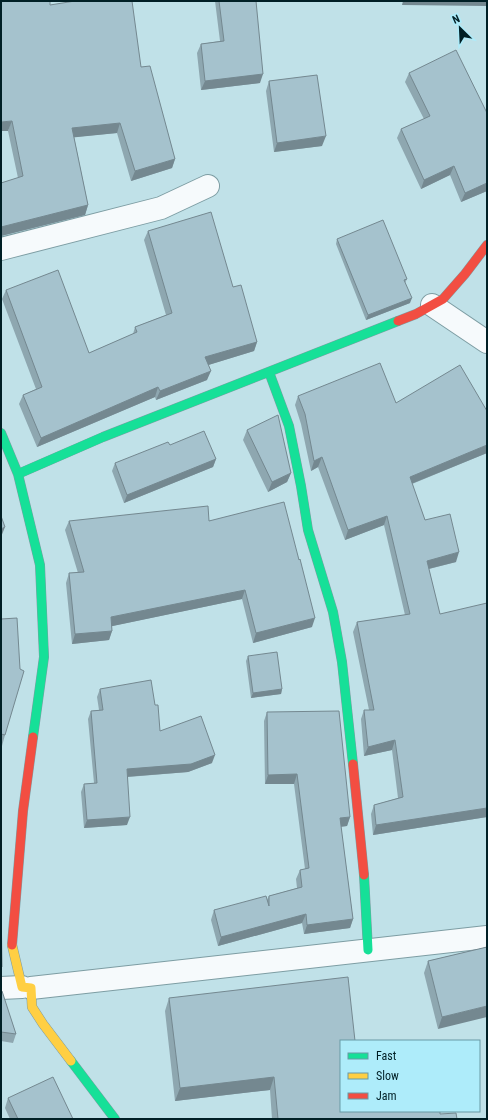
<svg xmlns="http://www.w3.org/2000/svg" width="488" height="1120" font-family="'Roboto Condensed',sans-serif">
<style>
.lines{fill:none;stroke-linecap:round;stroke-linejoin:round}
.street-casing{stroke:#7d9da3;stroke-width:24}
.fast-casing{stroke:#7d9da3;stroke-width:10}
.slow-casing{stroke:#7d9da3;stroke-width:10}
.jam-casing{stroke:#7d9da3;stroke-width:10}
.street{stroke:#f6fafc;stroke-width:22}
.fast{stroke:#16e098;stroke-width:9}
.slow{stroke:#ffcf43;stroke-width:9}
.jam{stroke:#f24e42;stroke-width:9}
.wall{fill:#8ea7b0}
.shaded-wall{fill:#748890}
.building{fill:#a5c2cd;stroke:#748890}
</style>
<rect width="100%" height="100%" fill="#c0e1e8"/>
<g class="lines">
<g class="street-casing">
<path id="street" d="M1 249 161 208 208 186
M432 305 487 342
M1 988 22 987
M31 988 487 937"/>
</g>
<g class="fast-casing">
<path id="fast" d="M269 372 289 426 301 486 308 530 333 612 342 662 353 764
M1 433 18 474 40 565 44 657 33 737
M18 474 103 437 398 321
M364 875 368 950
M71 1061 115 1119"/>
</g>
<g class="slow-casing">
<path id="slow" d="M12 945 22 987 31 988 32 1007 43 1024 71 1061"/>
</g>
<g class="jam-casing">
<path id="jam" d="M398 321 416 314 443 299 465 274 487 245
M353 764 364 875
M12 945 23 811 33 737"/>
</g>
<use href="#street" class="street"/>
<use href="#fast" class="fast"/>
<use href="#slow" class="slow"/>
<use href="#jam" class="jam"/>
</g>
<path class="wall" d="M215 1H257H256L260 83 201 90 197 53 201 44 220 41Z
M50 5 141 67 175 159 172 168 131 181 117 133 74 137 88 205 85 215 1 236V183L18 178 8 131Z
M409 73 487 191 461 202 450 175 421 189 397 138 401 129 424 119 405 82Z
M269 81 322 146 274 152 266 91Z
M148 231 233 287 257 342 254 351 208 365 207 380 156 400 155 397 37 447 19 404 23 395 36 389 2 299 6 290 89 353 133 334 135 327 166 315 144 240Z
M337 239 407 279 405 283 410 303 366 320 336 244Z
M298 396 396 403 487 453 412 484 425 520 456 562 429 569 487 817 373 835 371 814 374 805 398 798 392 750 364 756 361 719 364 710H369L353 632 357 622 405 615 384 525 345 540 318 467 311 471 301 424 295 405Z
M247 430 291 473 287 482 268 492 243 440Z
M170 445 216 459 213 467 124 503 112 471 115 463Z
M69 521H209L312 627 253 643 242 599 112 626V631L109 640 72 644 66 583 69 573H78L65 530Z
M1 619 5 735 2 746 1 745Z
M248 656 282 689 281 694 251 698 246 661Z
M100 689 160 731 212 763 188 772 128 777 127 825 84 828 81 792 84 784 94 783 88 719 91 711 99 710 97 697Z
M267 712 350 817 347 826 341 827 353 919 350 928 304 934 302 923 218 946 211 920 214 910 267 900 269 896 297 888 296 879 300 870 305 869 294 784H265L264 721Z
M487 947 438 1029 424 973 428 961Z
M1 990 16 1034 13 1043 1 1041Z
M169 998 341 1111 440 1114 457 1119H272L270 1090 175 1101 165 1011Z
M8 1098 73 1119H10L5 1108Z"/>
<path class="shaded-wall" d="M403 1H487V6L402 5Z
M263 74 260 83 201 90 205 81Z
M12 121 8 131H1V122Z
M120 123 117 133 68 138 72 128Z
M326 136 322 146 274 152 277 143Z
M175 159 172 168 131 181 135 171Z
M454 166 450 175 421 189 424 180Z
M487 183V191L461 202 465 193Z
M88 205 85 215 1 236V227Z
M412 298 410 303 366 320 368 315Z
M257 342 254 351 202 367 205 357Z
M211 371 207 380 156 400 160 391Z
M158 387 155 397 37 447 41 438Z
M487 445V453L406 486 410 477Z
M322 457 318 467 311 471 314 461Z
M216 459 213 467 124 503 127 495Z
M291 473 287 482 268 492 272 482Z
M387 516 384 525 345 540 348 530Z
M5 527 1 537V529Z
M459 552 456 562 424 570 427 561Z
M245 590 242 599 108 627 111 617Z
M315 618 312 627 253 643 256 633Z
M112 631 109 640 72 644 75 634Z
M282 689 281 694 251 698 253 693Z
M395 740 392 750 364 756 368 747Z
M215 755 212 763 188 772 124 777 127 769Z
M297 774 294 784H265L268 775Z
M487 808V817L373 835 376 825Z
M130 817 127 825 84 828 87 820Z
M350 817 347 826 336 827 340 818Z
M306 914 302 923 218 946 221 937Z
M353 919 350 928 304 934 307 925Z
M487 1006V1017L438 1029 442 1017Z
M274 1077 270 1090 175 1101 180 1088Z"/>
<path class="building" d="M1 1H50V5L75 1H132L141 67 150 66 175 159 135 171 120 123 72 128 88 205 1 227V183L23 176 12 121 1 122Z
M219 1H256L263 74 205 81 201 44 224 41Z
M456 50 487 113V112V183L465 193 454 166 424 180 401 129 430 116 409 73Z
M317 75 326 136 277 143 269 81Z
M211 212 233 287 241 285 257 342 205 357 211 371 160 391 158 387 41 438 23 395 42 387 6 290 58 270 89 353 137 332 135 327 172 313 148 231Z
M383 220 407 279 404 280 412 298 368 315 337 239Z
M380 363 396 403 460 365 487 411V445L410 477 425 520 450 514 459 552 427 561 440 614 487 603V808L376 825 374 805 403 797 395 740 368 747 364 710H374L357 622 410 614 387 516 348 530 322 457 314 461 305 414 298 396Z
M278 415 291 473 272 482 247 430Z
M204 431 216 459 127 495 115 463 168 442 170 445Z
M284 502 299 560 300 559 315 618 256 633 245 590 111 617 112 631 75 634 69 573 84 572 69 521 208 506 209 521Z
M1 516 5 527 1 529Z
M17 618 20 669 24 671 5 735 1 734V619Z
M277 652 282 689 253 693 248 656Z
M151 680 155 705H158L160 731 201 716 215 755 191 764 127 769 130 817 87 820 84 784 97 783 91 711 103 710 100 689Z
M339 711 350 817 340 818 353 919 307 925 306 914 221 937 214 910 266 896 269 906V896L302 887 300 870 309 868 297 774 268 775 267 712Z
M1 902 2 967H1Z
M487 947V1006L442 1017 428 961Z
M348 977 355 1041H341V1111H440V1114L456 1113 457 1119H278L274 1077 180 1088 169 998Z
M1 990 2 991 16 1034 1 1032Z
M53 1077 73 1119H18L8 1098Z"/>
<rect width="488" height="1120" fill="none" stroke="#001f25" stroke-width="4"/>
<rect x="340" y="1040" width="140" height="72" fill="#aeecfa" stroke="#689aa5"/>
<rect x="348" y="1053" width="20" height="6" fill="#16e098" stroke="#689aa5"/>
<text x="376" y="1060" font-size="12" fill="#001f25">Fast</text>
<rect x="348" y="1073" width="20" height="6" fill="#ffcf43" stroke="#689aa5"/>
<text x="376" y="1080" font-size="12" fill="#001f25">Slow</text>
<rect x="348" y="1093" width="20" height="6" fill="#f24e42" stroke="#689aa5"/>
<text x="376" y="1100" font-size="12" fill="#001f25">Jam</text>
<g transform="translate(460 28) rotate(336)" stroke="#aeecfa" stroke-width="3" paint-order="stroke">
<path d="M0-3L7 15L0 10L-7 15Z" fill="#001f25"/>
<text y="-6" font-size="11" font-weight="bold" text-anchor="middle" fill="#001f25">N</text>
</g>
</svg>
